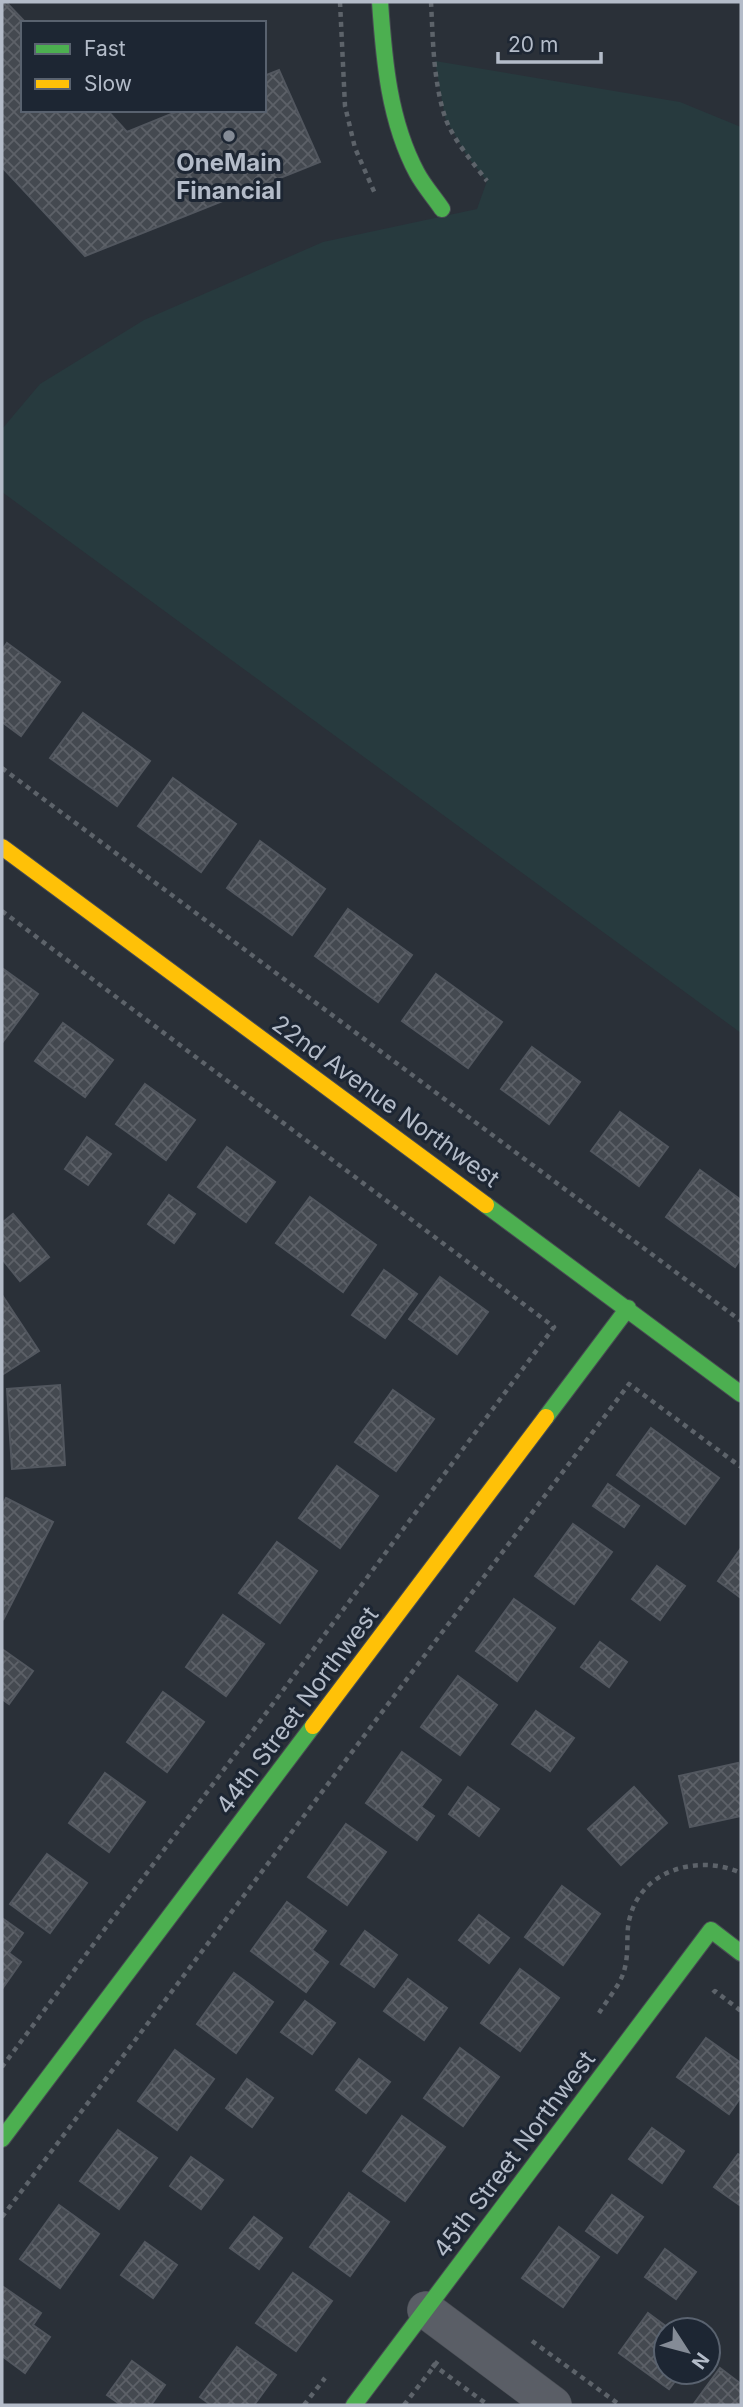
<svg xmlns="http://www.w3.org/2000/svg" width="743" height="2407" font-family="Inter,sans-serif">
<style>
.grass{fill:#273a3e}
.building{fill:url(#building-cross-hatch);stroke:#52575f;stroke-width:2}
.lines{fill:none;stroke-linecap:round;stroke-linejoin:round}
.street-casing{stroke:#484c53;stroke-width:38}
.fast-casing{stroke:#484c53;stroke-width:18}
.slow-casing{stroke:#484c53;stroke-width:18}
.path{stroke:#5d636a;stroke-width:4.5;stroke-dasharray:5 5;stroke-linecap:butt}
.street{stroke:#5a5e66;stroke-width:37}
.fast{stroke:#4caf50;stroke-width:16}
.slow{stroke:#ffc107;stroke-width:16}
.poi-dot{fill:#848b96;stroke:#1d2633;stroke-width:2.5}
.labels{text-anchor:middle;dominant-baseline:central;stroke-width:6;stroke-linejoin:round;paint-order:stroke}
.poi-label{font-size:24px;font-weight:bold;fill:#b4bcc9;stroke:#1d2633}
.street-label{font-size:24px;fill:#b4bcc9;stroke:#1d2633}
</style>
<defs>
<pattern id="building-cross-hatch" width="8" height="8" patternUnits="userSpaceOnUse" patternTransform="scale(1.75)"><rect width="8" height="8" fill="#444950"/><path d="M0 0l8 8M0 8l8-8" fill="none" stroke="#5d6168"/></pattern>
</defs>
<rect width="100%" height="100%" fill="#2a3038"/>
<path class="grass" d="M435 61 680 102 741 127V1033L2 492V429L40 384 144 320 323 242 477 209 487 181 467 156 445 118Z"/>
<path class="building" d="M2 2H6L26 23H23V110H107L127 132 181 110H264V76L279 70 320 162 85 256 2 167Z
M7 643 60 682 21 736 2 722V650Z
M83 713 150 761 117 806 50 758Z
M173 778 236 824 201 872 138 826Z
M260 841 325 889 292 935 227 888Z
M348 909 412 955 378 1002 315 956Z
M2 968 38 994 2 1043Z
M436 974 502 1022 468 1068 402 1021Z
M63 1023 113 1060 85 1097 35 1061Z
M532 1047 580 1082 549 1124 501 1089Z
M145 1084 195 1120 166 1160 116 1124Z
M620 1112 668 1147 639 1186 591 1151Z
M87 1137 111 1154 88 1185 65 1169Z
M227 1147 275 1182 246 1222 198 1187Z
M700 1170 741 1200V1258L735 1267 666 1217Z
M169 1195 195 1214 174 1243 148 1224Z
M310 1197 376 1245 343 1292 276 1243Z
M13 1214 49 1257 20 1281 2 1259V1223Z
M384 1270 417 1294 385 1338 352 1315Z
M440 1277 488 1312 457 1354 409 1319Z
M2 1295 39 1351 2 1375Z
M60 1385 65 1465 12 1469 7 1389Z
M393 1390 434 1419 396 1471 355 1442Z
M651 1428 719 1478 685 1524 617 1475Z
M337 1466 378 1496 340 1548 299 1518Z
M608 1484 639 1506 624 1527 593 1506Z
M6 1498 53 1522 3 1620 2 1506Z
M573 1524 612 1552 574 1604 535 1576Z
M277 1542 317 1571 280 1623 239 1593Z
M741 1548V1598L718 1581Z
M657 1566 685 1586 660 1620 632 1599Z
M514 1599 555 1628 517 1681 476 1651Z
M223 1615 264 1644 226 1696 186 1667Z
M600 1642 627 1662 609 1687 581 1667Z
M2 1649 33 1671 9 1704 2 1699Z
M458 1676 497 1705 460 1755 421 1727Z
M163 1692 204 1722 167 1772 127 1742Z
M536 1711 574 1738 550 1771 512 1744Z
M402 1752 441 1780 421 1807 434 1816 417 1840 366 1803Z
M738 1763 741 1779V1816L690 1827 679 1776Z
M105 1773 145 1802 109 1852 69 1823Z
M468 1787 499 1809 479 1836 449 1814Z
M634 1787 667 1823 621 1865 588 1829Z
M346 1824 386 1852 347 1905 308 1877Z
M47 1854 87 1883 50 1933 10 1904Z
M562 1886 600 1914 563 1965 525 1937Z
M287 1902 326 1931 312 1950 328 1962 306 1992 251 1951Z
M479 1915 509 1938 489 1963 459 1940Z
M2 1918 23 1933 9 1953 21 1962 2 1989Z
M365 1931 397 1955 374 1987 341 1964Z
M520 1969 559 1998 520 2051 481 2023Z
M234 1973 273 2002 236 2053 197 2024Z
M408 1979 447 2008 424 2040 384 2011Z
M305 2001 335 2023 312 2054 281 2032Z
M706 2038 741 2063V2097L729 2114 677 2077Z
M460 2048 499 2077 463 2126 424 2098Z
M175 2050 214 2079 177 2130 138 2101Z
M359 2059 390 2082 366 2113 336 2090Z
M247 2079 273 2098 252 2127 226 2108Z
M402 2116 445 2147 405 2201 363 2171Z
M652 2128 684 2151 662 2183 629 2159Z
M118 2130 157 2158 119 2209 80 2181Z
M738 2154 741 2156V2206L714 2187Z
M191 2157 223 2180 201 2209 170 2186Z
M349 2193 389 2222 350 2276 310 2247Z
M612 2195 643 2217 617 2253 586 2231Z
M59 2205 99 2234 60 2288 20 2259Z
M254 2217 282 2238 259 2269 230 2248Z
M559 2227 599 2257 563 2307 522 2278Z
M145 2242 177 2265 153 2298 121 2275Z
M665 2249 696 2272 676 2299 645 2277Z
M293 2273 332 2301 296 2351 256 2323Z
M2 2286 41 2313 33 2325 50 2337 25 2373 2 2356Z
M648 2313 671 2330H666V2372H682L669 2389 619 2353Z
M237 2347 276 2375 254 2405H211L200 2397Z
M132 2361 165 2385 151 2405H121L107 2395Z
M720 2368 741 2384V2405H693Z"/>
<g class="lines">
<g class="street-casing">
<path id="street" d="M426 2310 553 2405"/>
</g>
<g class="fast-casing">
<path id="fast" d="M380 2C384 60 389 121 417 173 424 186 434 197 442 209
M486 1205 741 1394
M546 1417 628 1308
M2 2139 313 1726
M354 2405 711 1930 741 1953"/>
</g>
<g class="slow-casing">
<path id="slow" d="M2 847 486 1205
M313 1726 546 1417"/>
</g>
<path class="path" d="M340 2 345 106 355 148 376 196
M431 2C433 39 433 80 445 117 452 138 473 163 487 181
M2 768 741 1321
M2 911 554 1327 2 2067
M713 1993 715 1991 741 2011
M599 2013C607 2000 620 1985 624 1971 630 1951 625 1933 630 1917 642 1869 700 1854 741 1873
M2 2217 629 1384 741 1467
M532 2341 620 2405
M432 2364 488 2405
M304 2405 325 2378
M404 2405 438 2361"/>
<use href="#street" class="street"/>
<use href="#fast" class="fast"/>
<use href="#slow" class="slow"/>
</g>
<circle class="poi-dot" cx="229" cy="136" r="7"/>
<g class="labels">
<g class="poi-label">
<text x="229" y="162">OneMain<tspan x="229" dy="28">Financial</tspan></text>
</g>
<g class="street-label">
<text transform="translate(386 1101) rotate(36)">22nd Avenue Northwest</text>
<text transform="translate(297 1710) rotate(-53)">44th Street Northwest</text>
<text transform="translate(514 2154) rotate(-53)">45th Street Northwest</text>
</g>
</g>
<rect width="743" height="2407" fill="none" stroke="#b4bcc9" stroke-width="7"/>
<rect x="21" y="21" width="245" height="91" fill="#1d2633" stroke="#59626f" stroke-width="2"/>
<rect x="35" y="44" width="35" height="10" fill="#4caf50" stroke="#59626f" stroke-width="2"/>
<text x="84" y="56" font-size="21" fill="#b4bcc9">Fast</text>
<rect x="35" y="79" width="35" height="10" fill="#ffc107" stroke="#59626f" stroke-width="2"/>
<text x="84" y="91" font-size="21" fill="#b4bcc9">Slow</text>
<g transform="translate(687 2351) rotate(126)"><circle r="33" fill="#1d2633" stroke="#59626f" stroke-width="2"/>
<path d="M0-5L12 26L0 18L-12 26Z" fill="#848b96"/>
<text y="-10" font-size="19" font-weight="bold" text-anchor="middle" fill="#b4bcc9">N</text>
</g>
<path d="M498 52v10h103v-10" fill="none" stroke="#b4bcc9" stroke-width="3.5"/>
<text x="508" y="52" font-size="21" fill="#b4bcc9" stroke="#1d2633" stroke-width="5" paint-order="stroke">20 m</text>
</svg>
